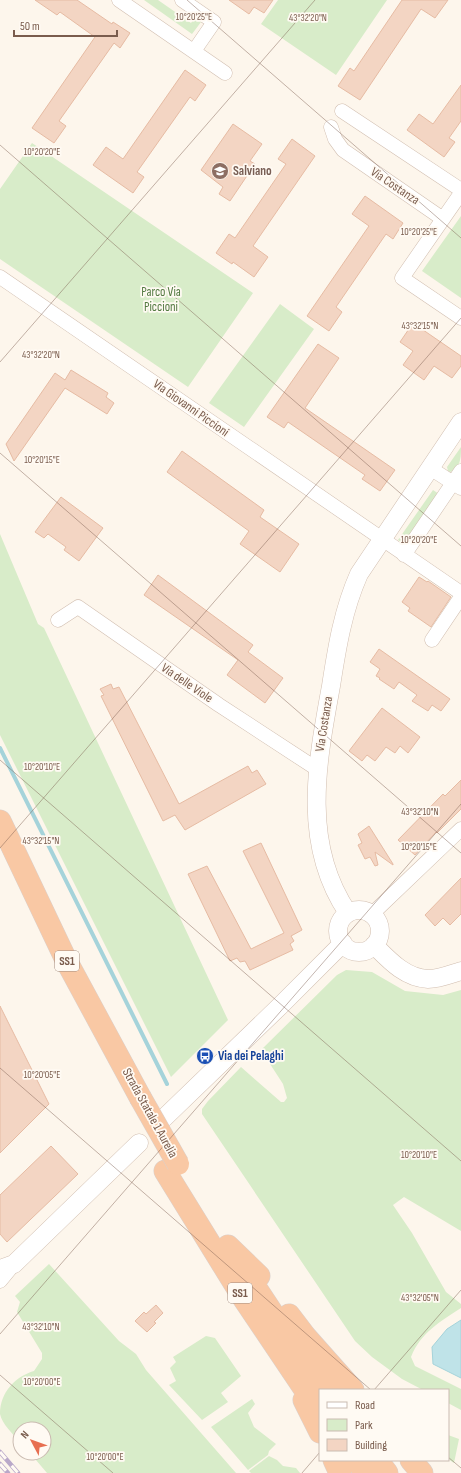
<svg xmlns="http://www.w3.org/2000/svg" width="461" height="1473" font-family="'Sofia Sans Condensed',sans-serif">
<style>
.green{fill:#d8ecc9}
.water{fill:#bfe3e8;stroke:#a5d3da}
.lines{fill:none;stroke-linecap:round;stroke-linejoin:round}
.stream{stroke:#a5d3da;stroke-width:4}
.building{fill:#f3d5c3;stroke:#e6bba3}
.minor-casing{stroke:#d1beb0;stroke-width:15}
.tertiary-casing{stroke:#d1beb0;stroke-width:19}
.trunk-casing{stroke:#dad1cd;stroke-width:23}
.minor{stroke:#fff;stroke-width:14}
.tertiary{stroke:#fff;stroke-width:18}
.trunk{stroke:#f9c8a4;stroke-width:22}
.rail-casing{stroke:#b9a8c9;stroke-width:4.5}
.rail{stroke:#fffaf3;stroke-width:3;stroke-dasharray:9;stroke-linecap:butt}
.trunk-bridge-casing{stroke:#dad1cd;stroke-width:23;stroke-linecap:butt}
.trunk-bridge{stroke:#f9c8a4;stroke-width:22}
.ticks{fill:none;stroke:#7a5c4d;stroke-width:1;stroke-opacity:0.45}
.labels{text-anchor:middle;dominant-baseline:central;stroke-width:3.5;stroke-linejoin:round;paint-order:stroke}
.shield{fill:#fffaf3;stroke:#a28b7f;stroke-width:1}
.shield-label{font-size:12px;font-weight:bold;fill:#7a5c4d}
.education-label{font-size:13px;font-weight:bold;fill:#785e54;stroke:#fffaf3;text-anchor:start}
.street-label{font-size:13px;fill:#7a5c4d;stroke:#fffaf3}
.park-label{font-size:13px;fill:#537a41;stroke:#fffaf3}
.transit-label{font-size:13px;font-weight:bold;fill:#164399;stroke:#fffaf3;text-anchor:start}
.ticks-label{font-size:10px;text-anchor:middle;fill:#7a5c4d;stroke:#fffaf3;stroke-width:3.5;stroke-linejoin:round;paint-order:stroke}
</style>
<rect width="100%" height="100%" fill="#fdf6ec"/>
<path class="green" d="M144 0H158L191 23 195 18 201 22 192 34Z
M278 0H387L336 75 261 24Z
M32 143 253 293 188 387 0 259V189Z
M461 216V298L422 271Z
M280 304 314 329 244 427 209 403Z
M461 447C461 457 461 468 450 472L448 471 447 467Z
M433 490 439 494 404 544 398 540Z
M0 534 38 624 44 628 228 1020 171 1077 0 735Z
M346 970 372 972 405 991 443 995 461 990V1231L404 1197 393 1205 412 1233 446 1292 461 1304V1308C440 1322 421 1332 411 1357L415 1366 461 1389V1410L448 1403V1390H423L402 1379 372 1357 355 1341 202 1114V1109L208 1101 241 1067 281 1102H284L287 1098 283 1084 261 1050 337 975Z
M49 1264 119 1341 136 1354 146 1370 236 1473H47L30 1453H44V1429H20V1442C13 1434 2 1424 0 1414 0 1392 16 1376 34 1371L42 1359V1353L17 1312 20 1302 15 1296Z
M206 1336 215 1338 241 1376 221 1393 228 1402 202 1420 169 1385 176 1381 170 1368 176 1362 173 1357Z
M252 1399 255 1404 248 1413 254 1427 276 1444 269 1451 268 1455 248 1470 211 1427Z
M448 1435 459 1439 454 1463 448 1459Z
M269 1456 277 1460 283 1466 296 1468 300 1473H251L249 1471Z"/>
<path class="water" d="M461 1320V1378L433 1364 432 1347 447 1329Z"/>
<g class="lines">
<path class="stream" d="M0 748 167 1084"/>
</g>
<path class="building" d="M35 0H77L112 24 113 22 130 33 120 48 114 43 59 121 66 126 54 143 32 128 95 37 60 12 57 15Z
M229 0H273L264 13 254 7 249 14Z
M402 0H448L435 18 421 9 360 100 338 86 350 68 354 71Z
M185 70 206 85 195 101 190 97 137 172 144 177 133 193 93 165 106 147 123 159Z
M461 85V121L449 138 455 142 444 157 407 130 419 114 433 124Z
M233 124 262 144 250 161 255 164 230 201 219 194 223 187 201 170Z
M292 139 315 156 253 246 268 257 254 277 233 262 232 264 216 253 229 234 235 238 286 164 278 159Z
M365 196 403 223 393 239 386 234 336 307 342 312 329 331 307 316 369 226 352 214Z
M413 323 461 356V366L452 378 434 366 424 380 403 365 413 351 400 342Z
M318 344 339 358 305 408 395 470 380 491 362 479 365 475 288 422 284 428 267 417Z
M71 370 108 393 106 397 114 403 107 414 65 388 14 461 6 444 55 373 65 380Z
M182 451 264 510 260 517 299 544 280 572 240 544 249 531 167 472Z
M61 497 103 528 79 561 64 550 66 547 48 534 44 538 35 532Z
M158 575 253 645 248 652 283 678 265 703 227 675 238 660 144 595Z
M419 577 427 582 428 581 451 597 431 627 408 611 410 608 402 602Z
M379 649 450 699 441 711 432 705 428 711 412 701 417 695 399 682 394 689 379 679 380 678 376 676 380 669 370 662Z
M111 684 113 689 119 687 179 804 248 766 252 773 257 770 266 784 185 830 175 815 163 821 101 696 104 695 100 689Z
M382 708 420 737 408 753 400 746 395 753 386 747 375 761 367 755 362 761 349 751Z
M461 780V809L437 833 436 832 415 855 398 840 443 794 445 796Z
M369 826 393 864V865L375 852 378 865 375 866 370 857 365 859 358 845 362 843 358 834Z
M261 843 302 930 291 936 294 941 290 944 293 950 250 970 245 961 240 962 237 958 230 961 188 874 207 866 251 949 284 933 243 851Z
M461 878V914L450 925 443 918 435 926 425 915Z
M0 1006 49 1104 0 1153Z
M51 1146 78 1174 7 1242 0 1234V1195Z
M156 1305 163 1313 154 1322 156 1323 147 1332 135 1321 144 1312 146 1314Z"/>
<g class="lines">
<g class="minor-casing">
<path id="minor" d="M119 0 225 73
M182 0 214 22 194 51
M342 111 461 190
M331 127 335 139 343 150 443 219
M461 193 402 278 461 318
M0 277 461 593
M430 468 461 488
M404 555 461 471
M58 620 78 607 219 705 317 769
M432 640 461 597
M372 914 461 829
M0 1281 14 1264"/>
</g>
<g class="tertiary-casing">
<path id="tertiary" d="M338 931a21 21 0 1 1 42 0a21 21 0 1 1-42 0Z
M348 913C301 844 317 763 331 686 337 647 343 610 359 574L461 422
M374 945C389 960 405 978 428 979 439 979 451 974 461 971
M164 1118 280 1006 343 943
M0 1269 14 1264 139 1143"/>
</g>
<g class="trunk-casing">
<path id="trunk" d="M0 821 67 962 140 1097
M165 1171 244 1299 320 1412
M228 1246 259 1276
M244 1270 289 1338 326 1390
M289 1315 305 1336 353 1390
M304 1400 320 1432
M334 1460 340 1473
M356 1460 366 1473
M377 1460 387 1473
M411 1460 422 1473"/>
</g>
<use href="#minor" class="minor"/>
<use href="#tertiary" class="tertiary"/>
<use href="#trunk" class="trunk"/>
<g class="rail-casing">
<path id="rail" d="M0 1452 18 1473
M0 1464 8 1473"/>
</g>
<use href="#rail" class="rail"/>
<g class="trunk-bridge-casing">
<path id="trunk-bridge" d="M140 1097 178 1164"/>
</g>
<use href="#trunk-bridge" class="trunk-bridge"/>
</g>
<path class="ticks" d="M187 0 461 238M0 145 461 546M0 362 315 0M0 453 461 853M0 760 461 1161M0 848 461 318M0 1068 371 1390M0 1334 461 804M0 1375 113 1473M374 1390 461 1290M448 1457 461 1468M302 1473 320 1452"/>
<defs>
<g id="school-disc" transform="scale(0.9)"><circle r="9.5" fill="#8d6e63" stroke="#fffaf3"/><path d="M0-5L7-2L0 1L-7-2ZM-4 1L0 2.5L4 1V4Q0 6-4 4Z" fill="#fff"/></g>
<g id="bus-disc" transform="scale(0.9)"><circle r="9.5" fill="#1a4fb4" stroke="#fffaf3"/><path d="M-5-6H5V4H4V6H2V4H-2V6H-4V4H-5ZM-3.5-4V0h7V-4ZM-3.5 1.2v1.5H-2V1.2ZM2 1.2v1.5H3.5V1.2Z" fill="#fff"/></g>
</defs>
<g fill-rule="evenodd">
<use href="#school-disc" x="220" y="171"/>
<use href="#bus-disc" x="205" y="1056"/>
</g>
<g class="labels">
<g class="shield">
<rect x="55" y="951" width="24" height="20" rx="3"/>
<rect x="228" y="1283" width="24" height="20" rx="3"/>
</g>
<g class="shield-label">
<text x="67" y="961">SS1</text>
<text x="240" y="1293">SS1</text>
</g>
<g class="education-label">
<text x="233" y="171">Salviano</text>
</g>
<g class="street-label">
<text transform="translate(395 186) rotate(34)">Via Costanza</text>
<text transform="translate(191 408) rotate(35)">Via Giovanni Piccioni</text>
<text transform="translate(187 683) rotate(34)">Via delle Viole</text>
<text transform="translate(324 724) rotate(-81)">Via Costanza</text>
<text transform="translate(150 1113) rotate(61)">Strada Statale 1 Aurelia</text>
</g>
<g class="park-label">
<text x="161" y="292">Parco Via<tspan x="161" dy="15">Piccioni</tspan></text>
</g>
<g class="transit-label">
<text x="218" y="1056">Via dei Pelaghi</text>
</g>
</g>
<g class="ticks-label">
<text x="194" y="20">10°20'25"E</text>
<text x="308" y="21">43°32'20"N</text>
<text x="42" y="155">10°20'20"E</text>
<text x="419" y="235">10°20'25"E</text>
<text x="420" y="329">43°32'15"N</text>
<text x="41" y="358">43°32'20"N</text>
<text x="42" y="463">10°20'15"E</text>
<text x="419" y="543">10°20'20"E</text>
<text x="42" y="770">10°20'10"E</text>
<text x="420" y="815">43°32'10"N</text>
<text x="41" y="844">43°32'15"N</text>
<text x="419" y="850">10°20'15"E</text>
<text x="42" y="1078">10°20'05"E</text>
<text x="419" y="1158">10°20'10"E</text>
<text x="420" y="1301">43°32'05"N</text>
<text x="41" y="1330">43°32'10"N</text>
<text x="42" y="1385">10°20'00"E</text>
<text x="105" y="1460">10°20'00"E</text>
</g>
<rect x="319" y="1389" width="130" height="72" fill="#fffaf3" stroke="#cabbb1"/>
<rect x="327" y="1402" width="20" height="6" fill="#ffffff" stroke="#cabbb1"/>
<text x="355" y="1409" font-size="12" fill="#7a5c4d">Road</text>
<rect x="327" y="1419" width="20" height="12" fill="#d8ecc9" stroke="#cabbb1"/>
<text x="355" y="1429" font-size="12" fill="#7a5c4d">Park</text>
<rect x="327" y="1439" width="20" height="12" fill="#f3d5c3" stroke="#cabbb1"/>
<text x="355" y="1449" font-size="12" fill="#7a5c4d">Building</text>
<g transform="translate(32 1441) rotate(311)"><circle r="19" fill="#fffaf3" stroke="#cabbb1"/>
<path d="M0-3L7 15L0 10L-7 15Z" fill="#e76f51"/>
<text y="-6" font-size="11" font-weight="bold" text-anchor="middle" fill="#7a5c4d">N</text>
</g>
<path d="M14 30v6h103v-6" fill="none" stroke="#7a5c4d" stroke-width="2"/>
<text x="20" y="30" font-size="12" fill="#7a5c4d" stroke="#fffaf3" stroke-width="3" paint-order="stroke">50 m</text>
</svg>
